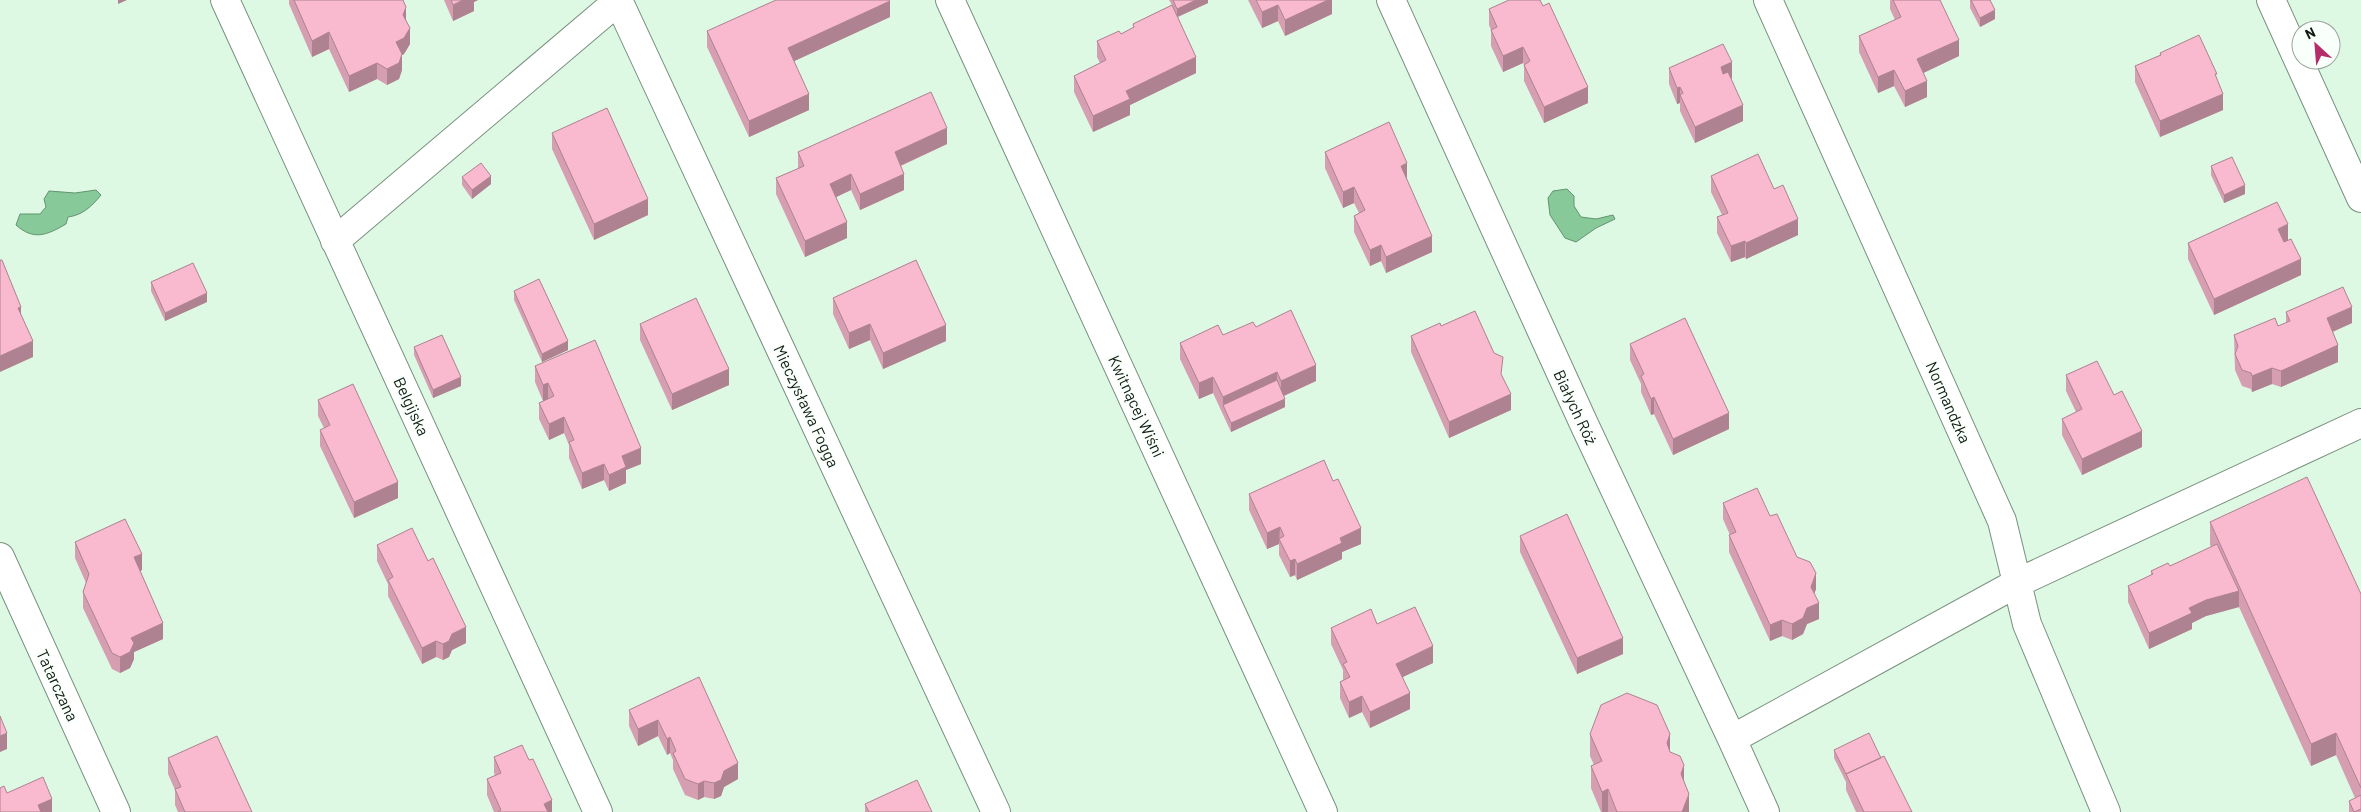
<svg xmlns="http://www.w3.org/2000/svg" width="2361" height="812" font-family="Barlow,sans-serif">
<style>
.water{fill:#87c998;stroke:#639470}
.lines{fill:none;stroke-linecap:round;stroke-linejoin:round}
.minor-casing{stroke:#79917e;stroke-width:30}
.minor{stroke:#fff;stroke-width:28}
.wall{fill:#d69fb1}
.shaded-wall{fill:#ae8290}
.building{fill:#f9b9ce;stroke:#ae8290}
.labels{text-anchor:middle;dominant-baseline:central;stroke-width:4.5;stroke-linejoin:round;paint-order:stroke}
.street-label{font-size:16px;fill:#101a12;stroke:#f9fffa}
</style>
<rect width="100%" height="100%" fill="#ddf8e3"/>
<path class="water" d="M1567 189 1574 196V206L1581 217 1596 219 1613 215 1615 219 1596 228 1576 242 1565 238 1550 215 1548 198 1553 191Z
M96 190 101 195C92 206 83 215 68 217L66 224C47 235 34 241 16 225L20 214H40L46 207 44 199 49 191 75 193Z"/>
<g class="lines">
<g class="minor-casing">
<path id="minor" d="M225 0 598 812
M618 0 996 812
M950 0 1323 812
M1391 0 1584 424 1732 739 1765 812
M1768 0 2002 521 2027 624 2106 812
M2271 0 2361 198
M335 241 618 1
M0 557 116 812
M1732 739 2017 583 2361 423"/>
</g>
<use href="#minor" class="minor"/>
</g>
<path class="wall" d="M289 0H403L410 44 404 54 402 55V70L399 79 387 85 377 79 349 92 329 49 312 57 289 4Z
M444 0H478L474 2V11L453 21Z
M1169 0H1208V3L1178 17 1196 73 1130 105V115L1093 132 1074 92V76L1100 63 1097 57V41L1121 34 1133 28V24L1172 5Z
M1248 0H1332V14L1285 36 1278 21 1262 28Z
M1890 0H1940L1959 56 1923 73 1927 97 1905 107 1894 86 1878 93 1859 52V36L1895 20 1890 9Z
M1970 0H1990L1995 19 1980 27 1970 8Z
M1489 9 1588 103 1544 123 1524 81V65L1523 63 1503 72 1491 46V30L1489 25Z
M890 17 794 61 809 110 749 137 707 47V31Z
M2160 53 2217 79 2223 110 2160 137 2135 82V66L2160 55Z
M1669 68 1732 78 1731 79 1743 121 1695 143 1680 111V103L1677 104 1669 84Z
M552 133 648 215 594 240 552 149Z
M947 144 901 166 904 190 860 210 851 190 836 197 847 238 805 257 776 194V178L798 169V152Z
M1325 152 1407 179 1432 252 1386 273 1381 261 1370 266 1354 232V216L1359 213 1354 203 1343 208 1325 168Z
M2211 166 2245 194 2224 203 2211 175Z
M1711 176 1774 189 1798 235 1746 259 1745 257 1731 262 1717 233V217L1722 215 1711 192Z
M462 177 491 184 472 199 462 185Z
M2288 240 2284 242 2301 275 2214 315 2188 259V243Z
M151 282 207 302 165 321 151 291Z
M514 291 568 350 542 362 514 300Z
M833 298 946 341 883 369 870 340 849 349 833 314Z
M2286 312 2352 323 2333 332 2338 362 2281 387 2272 384 2252 392 2251 389 2242 386 2235 370 2234 335 2278 326 2286 323Z
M640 324 729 385 672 410 640 340Z
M1441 326 1502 376 1511 410 1449 438 1411 352V336Z
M1256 327 1316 381 1284 396 1285 407 1231 432 1213 393 1199 399 1180 359V343L1223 335Z
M1630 344 1729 429 1673 455 1654 414 1651 415 1641 392V384L1630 360Z
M414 347 461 386 433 398 414 355Z
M535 366 641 464 626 470V483L609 491 604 480 582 489 569 458V445L564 433 549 440 539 419V403L543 401 535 382Z
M2066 375 2142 447 2082 475 2062 435V419L2076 412 2066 391Z
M318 400 398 498 354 518 320 446V430L324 428 318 416Z
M1249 494 1361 544 1342 552V559L1297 580 1295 575 1290 577 1279 555V544L1267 549 1249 510Z
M1723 503 1770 516 1797 557 1816 589 1814 594 1819 619 1807 624 1803 634 1792 640 1782 636 1770 641 1729 552V535H1730L1723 519Z
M2210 522 2361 594V812H2349V801L2355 798 2336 755 2311 766 2239 607 2206 616 2192 623V629L2149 649 2128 602V586L2151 575V571L2170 566 2211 547 2210 545Z
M1520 536 1623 654 1577 674 1520 552Z
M75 542 142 570 140 571 163 639 134 652V659L130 668 120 673 112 669 83 608V592L86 583 75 558Z
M377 545 466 643 452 650 449 657 443 660 436 657 422 664 388 596V584L377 561Z
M1377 624 1433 663 1403 677 1410 709 1370 728 1362 712 1349 718 1340 698V682L1343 680V670L1331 644V628Z
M699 677 738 779 724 787 721 796 714 799 704 797 698 800 685 795 673 769V760L670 753 667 755 658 736 638 746 629 726V710Z
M1590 734H1670V752L1684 781 1689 812H1601L1591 788V766L1594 765 1590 756Z
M1834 750 1881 758 1912 812H1856L1846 790V782L1834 758Z
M494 757 552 812H494L487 795V779L495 775 494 773Z
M168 758 252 812H178L175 805V790L168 774Z
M865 804 932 812H865Z"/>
<path class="shaded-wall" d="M118 0H127L118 4Z
M463 0H478L474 2V11L453 21V5Z
M1196 0H1208V3L1177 17V9Z
M1328 0H1332V14L1285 36V20Z
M890 1V17L788 64V48Z
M1278 5V21L1262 28V12Z
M406 7V23L403 15Z
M1995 10V19L1980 27V18Z
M410 28V44L404 54 402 55V70L399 79 387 85V69L396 42Z
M329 32V49L312 57V41Z
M1959 40V56L1917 76V59Z
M1523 47V63L1503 72V56Z
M1196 57V73L1130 105V115L1093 132V116L1126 91Z
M1732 62V78L1721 83V67Z
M377 63V79L349 92V76Z
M1894 70V86L1878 93V77Z
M1927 81V97L1905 107V91Z
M1588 87V103L1544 123V107Z
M1680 87V103L1677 104V88Z
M809 94V110L749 137V121Z
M2223 94V110L2160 137V121Z
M1743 105V121L1695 143V127Z
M947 128V144L895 168V152Z
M1407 163V179L1401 182V166Z
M851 174V190L830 200V184Z
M904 174V190L860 210V194Z
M491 176V184L472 199V190Z
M2245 185V194L2224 203V195Z
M1354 187V203L1343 208V192Z
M648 199V215L594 240V224Z
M1798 219V235L1746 259V243Z
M847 222V238L805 257V241Z
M2288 224V240L2278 245V229Z
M1432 236V252L1386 273V257Z
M1745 241V257L1731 262V246Z
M1381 245V261L1370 266V250Z
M2301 259V275L2214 315V299Z
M207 293V302L165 321V313Z
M21 307V323L18 308Z
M2352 307V323L2327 334V318Z
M870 324V340L849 349V333Z
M946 325V341L883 369V353Z
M33 341V357L0 372V356Z
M568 341V350L542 362V354Z
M2338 345V362L2281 387V371Z
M1316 365V381L1281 397V381Z
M2272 368V384L2252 392V376Z
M729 369V385L672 410V394Z
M1277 372V388L1223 405V397Z
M461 377V386L433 398V390Z
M1213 377V393L1199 399V383Z
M548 383V399L543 401V385Z
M1511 394V410L1449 438V422Z
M1654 397V414L1651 415V399Z
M1285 399V407L1231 432V423Z
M1729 413V429L1673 455V439Z
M564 417V433L549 440V424Z
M2142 431V447L2082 475V459Z
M641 448V464L626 470V483L609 491V475L622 456Z
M604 464V480L582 489V473Z
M398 482V498L354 518V502Z
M1280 527 1279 544 1267 549V533Z
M1361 528V544L1342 552V559L1297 580V564L1340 538Z
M142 554V570L134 574V557Z
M1295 559V575L1290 577V561Z
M1816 573V589L1811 603V587Z
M2239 591V607L2206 616 2192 623V629L2149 649V633L2189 608 2206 600Z
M1819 603V619L1807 624 1803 634 1792 640V624L1807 608Z
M1782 620V636L1770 641V625Z
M163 623V639L134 652V659L130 668 120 673V657L131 638Z
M466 627V643L452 650 449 657 443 660V644L452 634Z
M1623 638V654L1577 674V658Z
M436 641V657L422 664V648Z
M1433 646V663L1396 680V664Z
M1410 693V709L1370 728V712Z
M1362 696V712L1349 718V702Z
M658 720V736L638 746V729Z
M7 733V749L0 752V736Z
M2336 733V755L2311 766V744Z
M1670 734V756L1667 743Z
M670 737V753L667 755V739Z
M738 763V779L724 787 721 796 714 799V783L724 771Z
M1684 765V787L1681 774Z
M704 781V797L698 800V784Z
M1608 789V812H1602V792Z
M1689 794V812H1682Z
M52 799V812H38V805Z
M552 800V812H544V804Z"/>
<path class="building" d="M294 0H403L406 7 403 15 410 28 404 38 396 42 402 54 399 63 387 69 377 63 349 76 329 32 312 41Z
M451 0H463L453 5Z
M776 0H889L890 1 788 48 809 94 749 121 707 31Z
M1173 0H1196L1177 9Z
M1256 0H1328L1285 20 1278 5 1262 12Z
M1509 0H1540L1543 6 1549 3 1588 87 1544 107 1524 65 1530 61 1523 47 1503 56 1491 30 1497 27 1489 9Z
M1893 0H1940L1959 40 1917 59 1927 81 1905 91 1894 70 1878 77 1859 36 1901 17Z
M1971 0H1990L1995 10 1980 18Z
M1172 5 1196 57 1126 91 1130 99 1093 116 1074 76 1106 60 1097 41 1119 31 1121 34 1134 27 1133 24Z
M2199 35 2217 74H2215L2223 94 2160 121 2135 66 2161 55 2160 53Z
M1723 44 1732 62 1721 67 1723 74 1728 72 1743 105 1695 127 1680 95 1683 93 1680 87 1677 88 1669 68Z
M931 92 947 128 895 152 904 174 860 194 851 174 830 184 847 222 805 241 776 178 804 166 798 152Z
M607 108 648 199 594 224 552 133Z
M1389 122 1407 163 1401 166 1432 236 1386 257 1381 245 1370 250 1354 216 1365 210 1354 187 1343 192 1325 152Z
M1758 154 1774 189 1783 185 1798 219 1746 243 1745 241 1731 246 1717 217 1728 213 1711 176Z
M2232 157 2245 185 2224 195 2211 166Z
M481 163 491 176 472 190 462 177Z
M2277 202 2288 224 2278 229 2284 242 2291 239 2301 259 2214 299 2188 243Z
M0 260H2L21 307 18 308 33 341 0 356Z
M916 260 946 325 883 353 870 324 849 333 833 298Z
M193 263 207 293 165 313 151 282Z
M539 279 568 341 542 354 514 291Z
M2343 287 2352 307 2327 318 2338 345 2281 371 2272 368 2252 376 2251 373 2242 370 2235 354 2238 346 2234 335 2275 318 2278 326 2290 321 2286 312Z
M696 298 729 369 672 394 640 324Z
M1291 310 1316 365 1281 381 1277 372 1223 397 1213 377 1199 383 1180 343 1218 325 1223 335 1253 322 1256 327Z
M1475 311 1494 353 1503 357 1501 374 1511 394 1449 422 1411 336 1440 323 1441 326Z
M1685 318 1729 413 1673 439 1654 397 1651 399 1641 376 1644 374 1630 344Z
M442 335 461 377 433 390 414 347Z
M595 340 641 448 622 456 626 467 609 475 604 464 582 473 569 442 574 440 564 417 549 424 539 403 554 396 548 383 543 385 535 366Z
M2097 361 2114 395 2122 391 2142 431 2082 459 2062 419 2082 409 2066 375Z
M1277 380 1285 399 1231 423 1223 405Z
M353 384 398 482 354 502 320 430 330 425 318 400Z
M1324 460 1333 481 1338 479 1361 528 1340 538 1342 543 1297 564 1295 559 1290 561 1279 539 1284 536 1280 527 1267 533 1249 494Z
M2307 477 2361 594V788L2336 733 2311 744 2210 522Z
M1757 488 1770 516 1777 514 1797 557 1810 562 1816 573 1811 587 1819 603 1807 608 1803 618 1792 624 1782 620 1770 625 1729 535 1736 532 1723 503Z
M1567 514 1623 638 1577 658 1520 536Z
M125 519 142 554 134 557 163 623 131 638 134 643 130 652 120 657 112 653 83 592 89 574 75 542Z
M412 528 428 561 433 558 466 627 452 634 449 641 443 644 436 641 422 648 388 580 393 577 377 545Z
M2217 544 2239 591 2206 600 2189 608 2192 613 2149 633 2128 586 2153 574 2151 571 2168 563 2170 566Z
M1415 607 1433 646 1396 664 1410 693 1370 712 1362 696 1349 702 1340 682 1350 677 1343 664 1347 662 1331 628 1371 609 1377 624Z
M699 677 738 763 724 771 721 780 714 783 704 781 698 784 685 779 673 753 676 751 670 737 667 739 658 720 638 729 629 710Z
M1627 693 1657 705 1670 734 1667 743 1670 752 1680 756 1684 765 1681 774 1689 794 1682 812H1617L1608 789 1602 792 1591 766 1602 761 1590 734 1601 705Z
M0 716 7 733 0 736Z
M1869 733 1881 758 1846 774 1834 750Z
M217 736 252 812H185L175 789 181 787 168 758Z
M522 745 529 760 533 759 552 800 544 804 548 812H498L501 810 487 779 501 773 494 757Z
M1884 756 1912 812H1864L1846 774Z
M43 777 52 799 38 805 41 812H0V788L4 786 7 793Z
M917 780 932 812H869L865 804Z
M2361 795V809L2354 812 2349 801Z"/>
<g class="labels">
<g class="street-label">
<text transform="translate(1949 402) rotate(66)">Normandzka</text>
<text transform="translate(412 406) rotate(65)">Belgijska</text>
<text transform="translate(807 406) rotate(65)">Mieczysława Fogga</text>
<text transform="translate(1137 406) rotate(65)">Kwitnącej Wiśni</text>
<text transform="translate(1576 407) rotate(65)">Białych Róż</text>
<text transform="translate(58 685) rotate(65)">Tatarczana</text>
</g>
</g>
<g transform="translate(2316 45) rotate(334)"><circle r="24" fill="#f9fffa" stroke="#9ca39d"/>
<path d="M0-4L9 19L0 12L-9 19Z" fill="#b62c6a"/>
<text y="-8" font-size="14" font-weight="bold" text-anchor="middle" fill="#101a12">N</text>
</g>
</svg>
